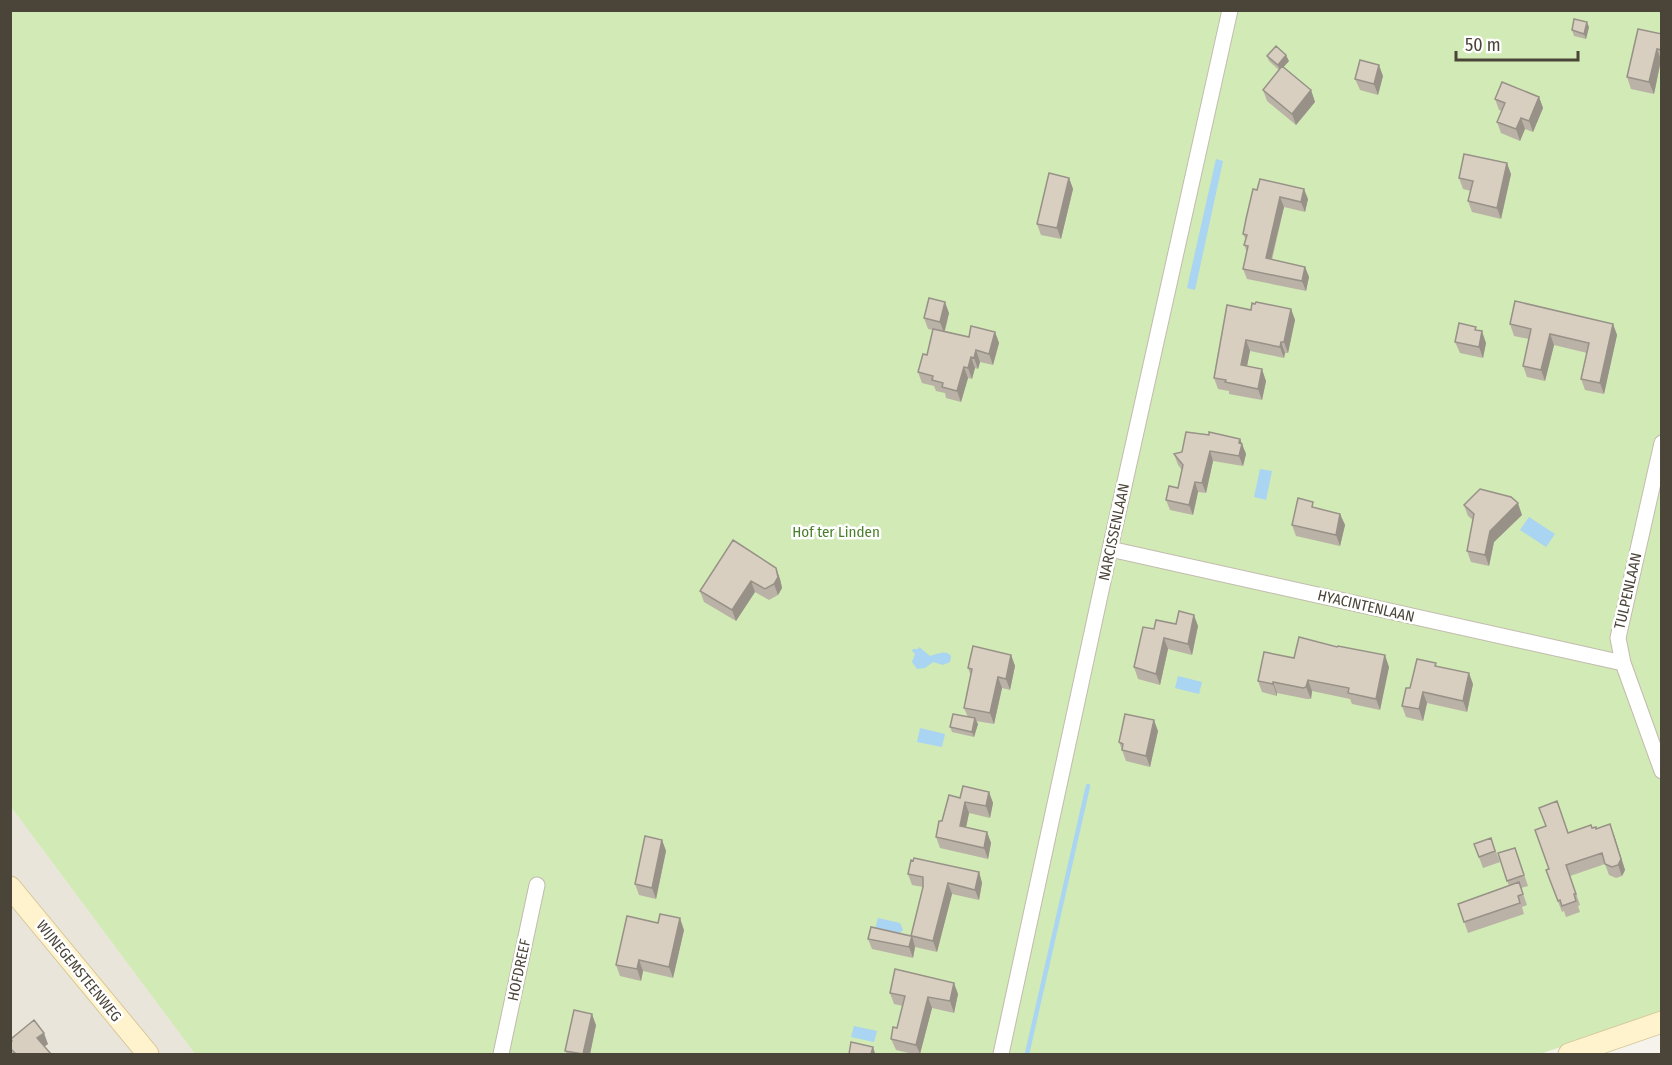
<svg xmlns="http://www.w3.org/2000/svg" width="1672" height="1065" font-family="'Fira Sans Condensed',sans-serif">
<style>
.residential{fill:#eae5da}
.green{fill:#d2eab5}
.water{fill:#a9d4f2}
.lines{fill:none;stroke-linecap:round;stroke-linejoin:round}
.stream{stroke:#a9d4f2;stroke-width:4.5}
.street-casing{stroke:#c2bbae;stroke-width:17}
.secondary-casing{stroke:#d6c79b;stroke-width:23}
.street{stroke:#fff;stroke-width:15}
.secondary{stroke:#fff3cd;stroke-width:21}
.wall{fill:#bab2a6}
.shaded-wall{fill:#979187}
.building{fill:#d8cfc1;stroke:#979187;stroke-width:1.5}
.labels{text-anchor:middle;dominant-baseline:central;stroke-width:5;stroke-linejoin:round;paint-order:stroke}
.park-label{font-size:15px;fill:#4a7f2a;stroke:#fff}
.street-label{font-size:15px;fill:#4b4439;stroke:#fff}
</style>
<rect width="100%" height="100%" fill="#f6f3ec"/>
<path class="residential" d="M11 807 195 1054H11Z"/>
<path class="green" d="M11 11H1661V1013L1540 1054H195L11 807Z"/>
<path class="water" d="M1216 159 1223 161 1195 290 1187 288Z
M1260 469 1272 471 1266 500 1254 497Z
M1529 517 1555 534 1546 547 1520 530Z
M919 647 930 656C937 654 946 649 951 656L950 662 943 665 933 662 925 668 917 669 912 662 915 654 912 651 913 649H918Z
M1178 676 1202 682 1199 694 1175 688Z
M920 728 945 734 942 747 917 742Z
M878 918 900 923 903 930 898 935 875 929Z
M854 1026 877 1031 874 1042 851 1037Z"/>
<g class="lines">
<path class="stream" d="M1027 1054 1088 786"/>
<g class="street-casing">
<path id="street" d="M1662 443 1618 638 1623 663 1662 771
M1110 549 1623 663
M501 1054 537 885
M1001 1054 1110 549 1230 10"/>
</g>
<g class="secondary-casing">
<path id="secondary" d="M10 887 148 1054
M1569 1054 1662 1022"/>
</g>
<use href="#street" class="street"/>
<use href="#secondary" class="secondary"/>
</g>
<path class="wall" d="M1662 10V13L1652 10Z
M1589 27 1586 39 1574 36 1572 30Z
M1662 34 1661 60 1654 94 1631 89 1627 77Z
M1267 56 1289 61 1283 67 1311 90 1315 102 1296 125 1267 101 1263 90 1279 70 1269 61Z
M1383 76 1378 95 1360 90 1355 79Z
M1539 97 1543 108 1533 132 1525 129 1520 141 1501 133 1497 122 1502 111 1499 110 1495 99Z
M1511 174 1501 219 1472 212 1468 201 1471 191 1463 189 1459 178Z
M1069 178 1073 189 1061 239 1041 235 1037 224Z
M1253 189 1308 199 1305 212 1284 207 1272 260 1305 267 1309 277 1306 291 1247 279 1243 269 1247 252 1244 245 1246 240 1243 234Z
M1291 309 1295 320 1288 353H1285L1284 358 1250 351 1247 366 1266 381 1262 400 1229 394V391L1218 389 1214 378 1251 310Z
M949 313 945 331 969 337 995 332 999 343 993 365 980 362 978 369 975 368 972 379 968 378 961 402 946 398 945 393 936 391 934 386 922 383 918 372 927 355 933 330 928 329 924 318Z
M1510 324H1613L1617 335 1604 394 1585 390 1581 379 1587 353 1554 345 1545 381 1527 377 1523 366 1529 339 1514 336Z
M1455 342 1486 343 1483 358 1460 353Z
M1240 439 1246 454 1243 466 1213 461 1206 493 1198 492 1193 515 1170 510 1166 500 1178 488 1182 470 1178 465 1174 454Z
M1464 505 1522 515 1494 542 1489 566 1471 562 1467 551 1473 520 1468 516Z
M1316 508 1340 514 1345 525 1340 546 1296 536 1292 525Z
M776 568 780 579 782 588 778 595 769 600 755 592 736 621 704 602 700 591Z
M1176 624 1198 626 1192 655 1168 649 1160 685 1138 679 1134 667 1154 629Z
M1011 655 1015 666 1010 690 1002 688 994 724 976 721 978 724 974 737 952 732 950 727 968 717 964 708 971 676 968 668Z
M1294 658 1389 667 1380 710 1352 704 1350 699 1312 691 1311 699H1307L1277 693V696L1262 692 1258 681Z
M1437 667 1473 684 1467 712 1427 703 1423 721 1406 717 1402 706 1410 688Z
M1158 731 1150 767 1126 761 1119 742Z
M989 792 993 803 990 818 969 813 966 827 987 832 991 843 988 859 940 848 936 837 960 798Z
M1592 828 1597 829 1614 835 1625 870 1622 876 1616 878 1609 875 1605 864 1570 876 1580 905 1578 906 1580 912 1566 917 1564 911 1562 912 1546 870 1549 869 1568 833Z
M1491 838 1500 862 1483 868 1474 844Z
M662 840 666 851 656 899 639 895 635 884Z
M1515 848 1528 886 1521 888 1527 905 1522 907 1524 914 1468 933 1458 904 1509 886 1498 853Z
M979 872 982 883 979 900 952 894 937 952 915 947 913 958 872 949 868 939 911 936 923 887 912 885 908 874Z
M684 930 673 978 643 971 641 981 620 976 616 965Z
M890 993 958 994 954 1013 932 1008 920 1054H913L896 1050 891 1039 897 1028 903 1006 894 1004Z
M596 1025 590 1054H567L565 1051Z
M11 1039 48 1044 44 1047 51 1054H11L10 1042 12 1041Z"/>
<path class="shaded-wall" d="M1587 22 1589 27 1586 39 1584 34Z
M1657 49 1661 60 1654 94 1649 82Z
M1286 55 1289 61 1280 71 1278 65Z
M1379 65 1383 76 1378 95 1374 84Z
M1311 90 1315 102 1296 125 1292 114Z
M1539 97 1543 108 1533 132 1529 121Z
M1521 118 1525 129 1520 141 1516 129Z
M1507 163 1511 174 1501 219 1497 208Z
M1069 178 1073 189 1061 239 1057 228Z
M1304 189 1308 199 1305 212 1301 202Z
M1280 197 1284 207 1269 268 1266 258Z
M1305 267 1309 277 1306 291 1302 281Z
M945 302 949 313 944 333 940 322Z
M1291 309 1295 320 1288 353 1284 342Z
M1613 324 1617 335 1604 394 1600 383Z
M1482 331 1486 343 1483 358 1479 347Z
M995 332 999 343 993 365 989 354Z
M1550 334 1554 345 1545 381 1541 370Z
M1246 340 1250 351 1245 376 1241 365Z
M1281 342 1285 353 1284 358 1280 347Z
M976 350 980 362 978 369 974 358Z
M971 357 975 368 972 379 968 368Z
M964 367 968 378 961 402 957 391Z
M1262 369 1266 381 1262 400 1258 389Z
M1240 439 1246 454 1243 466 1239 456V443Z
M1210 451 1213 461 1206 493 1202 483Z
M1195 482 1198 492 1193 515 1189 505Z
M1518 503 1522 515 1494 542 1489 566 1485 555 1490 531Z
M1340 514 1345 525 1340 546 1336 535Z
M776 568 780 579 782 588 778 595 774 584Z
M751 581 755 592 736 621 732 610Z
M1194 615 1198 626 1192 655 1188 644Z
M1164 638 1168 649 1160 685 1156 674Z
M1011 655 1015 666 1010 690 1006 679Z
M1385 655 1389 667 1380 710 1376 699Z
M1469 673 1473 684 1467 712 1463 701Z
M998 677 1002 688 994 724 990 713Z
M1308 680 1312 691 1311 699 1306 687Z
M1273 682 1277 693V696L1273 684Z
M1423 692 1427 703 1423 721 1419 709Z
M975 718 978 724 974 737 972 732Z
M1154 720 1158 731 1150 767 1146 756Z
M989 792 993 803 990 818 986 806Z
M965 802 969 813 964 837 960 826Z
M987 832 991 843 988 859 984 848Z
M1614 835 1625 870 1622 876 1618 865Z
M662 840 666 851 656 899 652 888Z
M979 872 982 883 979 900 975 890Z
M948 883 952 894 937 952 933 941Z
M680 918 684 930 673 978 669 967Z
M912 936 915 947 913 958 909 947Z
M639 960 643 971 641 981 637 969Z
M954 983 958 994 954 1013 950 1001Z
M928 997 932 1008 920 1054 916 1045Z
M592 1014 596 1025 590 1054H583Z
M44 1033 48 1044 41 1049 37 1038Z
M873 1047 875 1053 874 1054H871Z"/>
<path class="building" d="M1574 19 1587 22 1584 34 1572 30Z
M1638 29 1662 34V50L1657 49 1649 82 1627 77Z
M1276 46 1286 55 1278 65 1267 56Z
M1360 60 1379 65 1374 84 1355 79Z
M1282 66 1311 90 1292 114 1263 90Z
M1502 82 1539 97 1529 121 1521 118 1516 129 1497 122 1505 103 1495 99Z
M1464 154 1507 163 1497 208 1468 201 1473 181 1459 178Z
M1049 173 1069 178 1057 228 1037 224Z
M1260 179 1304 189 1301 202 1280 197 1266 258 1305 267 1302 281 1243 269 1248 246 1244 245 1247 235 1243 234 1246 219 1253 189 1257 190Z
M929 298 945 302 940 322 924 318Z
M1515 301 1613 324 1600 383 1581 379 1589 343 1550 334 1541 370 1523 366 1531 329 1510 324Z
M1256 302 1291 309 1284 342H1281L1280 347 1246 340 1241 365 1262 369 1258 389 1225 382 1226 380 1214 378 1227 305 1251 310 1252 303 1255 304Z
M1459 323 1476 327 1475 330 1482 331 1479 347 1455 342Z
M971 326 995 332 989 354 976 350 974 358 971 357 968 368 964 367 957 391 942 387 943 383 932 380 933 376 918 372 923 354 927 355 933 329 969 337Z
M1186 432 1209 435V432L1240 439 1239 443 1242 444 1239 456 1210 451 1202 483 1195 482 1189 505 1166 500 1169 486 1178 488 1183 465 1174 454 1182 452Z
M1480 489 1511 497 1518 503 1490 531 1485 555 1467 551 1474 514 1464 505Z
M1298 498 1313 502 1312 507 1340 514 1336 535 1292 525Z
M733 540 776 568 778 577 774 584 765 589 751 581 732 610 700 591Z
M1179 611 1194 615 1188 644 1164 638 1156 674 1134 667 1143 627 1154 629 1156 620 1176 624Z
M1299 637 1337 647 1338 646 1385 655 1376 699 1348 693 1349 688 1308 680 1306 687 1303 688 1273 682V684L1258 681 1264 652 1294 658Z
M973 646 1011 655 1006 679 998 677 990 713 964 708 972 669 968 668Z
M1417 659 1436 663 1435 666 1469 673 1463 701 1423 692 1419 709 1402 706 1406 688H1410Z
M953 714 975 718 972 732 950 727Z
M1125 714 1154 720 1146 756 1122 750 1123 744 1119 742Z
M963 786 989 792 986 806 965 802 960 826 987 832 984 848 936 837 939 821H942L949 795 960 798Z
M1557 801 1568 833 1591 825 1592 828 1596 827V829L1610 824 1621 859 1618 865 1612 867 1605 864 1602 853 1566 865 1576 894H1574L1576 901 1562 906 1560 900 1558 901 1546 870 1549 869 1535 830 1546 826 1539 808Z
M645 836 662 840 652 888 635 884Z
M1491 838 1495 851 1479 857 1474 844Z
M1515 848 1524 875 1507 881 1498 853Z
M914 858 979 872 975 890 948 883 933 941 912 936 909 947 868 939 871 927 911 936 923 887V877L908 874 911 860 913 861Z
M1519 882 1523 894 1518 896 1520 903 1464 922 1458 904Z
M660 914 680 918 669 967 639 960 637 969 616 965 627 916 658 923Z
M895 969 954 983 950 1001 928 997 916 1045 891 1039 893 1027 897 1028 905 996 890 993Z
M574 1010 592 1014 583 1054 565 1051Z
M34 1020 44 1033 37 1038 51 1054H16L10 1048V1042L12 1041 11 1039Z
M851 1042 873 1047 871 1054H849Z"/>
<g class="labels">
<g class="park-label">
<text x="836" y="532">Hof ter Linden</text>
</g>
<g class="street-label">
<text transform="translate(1114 532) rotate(-78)">NARCISSENLAAN</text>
<text transform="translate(1628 591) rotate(-77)">TULPENLAAN</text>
<text transform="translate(1366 606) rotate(13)">HYACINTENLAAN</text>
<text transform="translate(519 970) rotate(-78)">HOFDREEF</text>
<text transform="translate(79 971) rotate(51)">WIJNEGEMSTEENWEG</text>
</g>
</g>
<rect width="1672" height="1065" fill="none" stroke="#4b4439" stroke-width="24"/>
<path d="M1456 51v9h122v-9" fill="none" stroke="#4b4439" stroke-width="3"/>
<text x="1465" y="51" font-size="18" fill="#4b4439" stroke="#ffffff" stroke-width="4.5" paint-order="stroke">50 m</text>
</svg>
